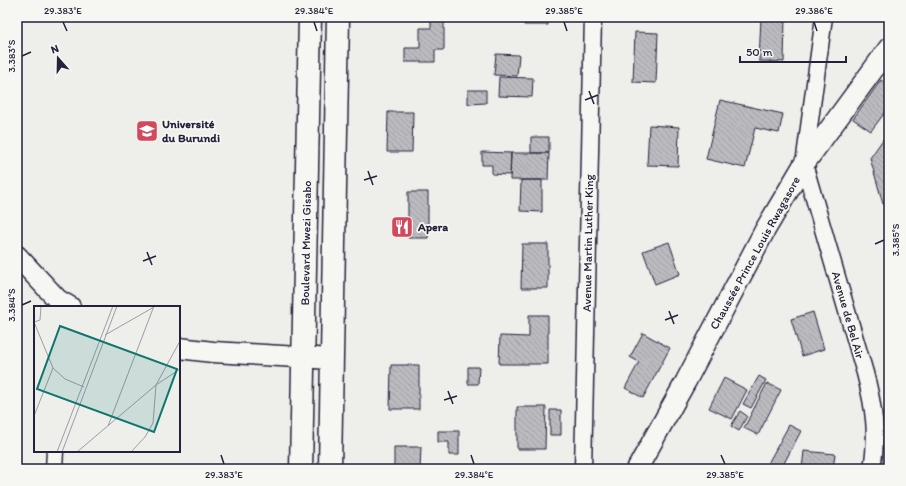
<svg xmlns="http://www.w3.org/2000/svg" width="906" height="486" font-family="Itim,sans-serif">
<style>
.building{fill:url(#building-back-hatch);stroke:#22223b}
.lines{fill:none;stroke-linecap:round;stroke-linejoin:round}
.minor-casing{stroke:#22223b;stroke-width:19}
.tertiary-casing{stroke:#22223b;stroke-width:23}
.primary-casing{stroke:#22223b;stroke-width:25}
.minor{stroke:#f6f6f2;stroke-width:16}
.tertiary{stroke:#f6f6f2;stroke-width:20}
.primary{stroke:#f6f6f2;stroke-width:22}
.ticks{fill:none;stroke:#22223b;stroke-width:1.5}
.labels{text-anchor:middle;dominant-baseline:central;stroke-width:3.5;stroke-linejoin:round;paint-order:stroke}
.poi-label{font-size:12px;font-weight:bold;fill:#22223b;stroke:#f6f6f2;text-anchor:start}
.street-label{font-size:12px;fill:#22223b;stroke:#f6f6f2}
.inset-road{fill:none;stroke:#9c9ca5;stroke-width:1}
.view{fill:#0f766e;fill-opacity:0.15;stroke:#0f766e;stroke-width:2}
.inset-edge{fill:none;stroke:#22223b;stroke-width:2}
.neatline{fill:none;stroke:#22223b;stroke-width:1.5}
.ticks-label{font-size:10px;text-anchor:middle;fill:#22223b}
</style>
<defs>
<pattern id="building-back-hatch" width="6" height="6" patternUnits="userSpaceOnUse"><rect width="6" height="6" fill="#bbbbbf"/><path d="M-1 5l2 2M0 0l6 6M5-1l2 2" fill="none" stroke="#a0a0a5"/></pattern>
</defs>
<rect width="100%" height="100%" fill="#eeeeeb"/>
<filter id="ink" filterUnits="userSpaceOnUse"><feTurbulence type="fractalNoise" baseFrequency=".025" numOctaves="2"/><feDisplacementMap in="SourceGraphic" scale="8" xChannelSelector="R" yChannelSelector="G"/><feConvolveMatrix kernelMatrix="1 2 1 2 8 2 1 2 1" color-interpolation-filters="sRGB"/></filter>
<g filter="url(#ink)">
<path class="building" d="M431 17H444V50H435V62H405V48H420V28H431Z
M524 17H548V25H524Z
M761 17H785L784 62 759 61Z
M635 32 658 33 656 83 633 82Z
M496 54 519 55 517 76 494 75Z
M499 77 533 78 532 97 498 96Z
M881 80 889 86V107L871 131 853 119Z
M468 90H486V103L468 104Z
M720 100 783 114 779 133 755 128 745 168 706 159Z
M388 112H413L412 152H387Z
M649 125 679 127 678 166 647 165Z
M889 131V203L883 204 870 158Z
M531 137H549V153H531Z
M482 152 511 153 510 175 492 174V165H482Z
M511 153H549L548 180H510Z
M521 180H542V212L520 211Z
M408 192H428V238H408Z
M669 242 680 274 655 284 643 251Z
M522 244H548V288H521Z
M813 312 824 349 802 356 791 319Z
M529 315H548V364H499L500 336 529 337Z
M643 333 670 348 643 398 625 388 639 362 630 357Z
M391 365H419V409H390Z
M468 367H479L478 384H468Z
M759 376 766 380 751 408 743 404Z
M724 378 747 390 732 419 709 408Z
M767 383 781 390 758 435 744 428Z
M17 395H20L19 446H17Z
M517 407H546L545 449H517Z
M550 410H561V435H550Z
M740 411 747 416 739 431 731 426Z
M789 425 801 431 781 469H770L766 467Z
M438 431H459V455H449V442H438Z
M394 447H421L420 469H394Z
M804 451 835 454 833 469H802Z"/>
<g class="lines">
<g class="minor-casing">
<path id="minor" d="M824 17 804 164 865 373C874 407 878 434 872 469
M54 469 55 451
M583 469 593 17"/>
</g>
<g class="tertiary-casing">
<path id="tertiary" d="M17 256 58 300 70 307
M179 348 213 352 332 359
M637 469 686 381 765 230 804 164 889 48"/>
</g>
<g class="primary-casing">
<path id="primary" d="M301 469 310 17
M330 469 338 17"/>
</g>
<use href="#minor" class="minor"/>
<use href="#tertiary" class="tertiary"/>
<use href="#primary" class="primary"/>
</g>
</g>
<path class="ticks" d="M63 22 67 31M314 22 317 31M564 22 567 31M814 22 817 31M22 56 31 52M589 91 594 104M585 100 598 95M368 171 373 185M364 180 377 176M875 244 884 240M147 252 152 265M143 261 156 256M22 305 31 301M669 311 674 324M665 320 678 315M448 391 453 404M444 400 457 396M221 455 224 464M471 455 474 464M721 455 725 464"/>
<defs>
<g id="university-square" transform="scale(1.15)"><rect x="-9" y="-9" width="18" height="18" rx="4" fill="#d1495b" stroke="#f6f6f2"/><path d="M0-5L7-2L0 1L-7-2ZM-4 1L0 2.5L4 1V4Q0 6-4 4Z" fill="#fff"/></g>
<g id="restaurant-square" transform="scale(1.15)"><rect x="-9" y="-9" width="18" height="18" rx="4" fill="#d1495b" stroke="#f6f6f2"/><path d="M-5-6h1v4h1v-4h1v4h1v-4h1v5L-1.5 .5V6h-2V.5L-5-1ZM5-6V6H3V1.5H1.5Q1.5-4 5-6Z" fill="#fff"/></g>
</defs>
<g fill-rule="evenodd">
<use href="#university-square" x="147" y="131"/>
<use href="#restaurant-square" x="402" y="227"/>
</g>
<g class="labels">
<g class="poi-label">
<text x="162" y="124">Université<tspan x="162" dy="14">du Burundi</tspan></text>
<text x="418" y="227">Apera</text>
</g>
<g class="street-label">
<text transform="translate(306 243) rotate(-89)">Boulevard Mwezi Gisabo</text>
<text transform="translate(588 243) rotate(-89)">Avenue Martin Luther King</text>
<text transform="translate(755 253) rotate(-61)">Chaussée Prince Louis Rwagasore</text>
<text transform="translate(848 315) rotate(74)">Avenue de Bel Air</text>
</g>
</g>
<g transform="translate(34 306)">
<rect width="146" height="146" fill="#eeeeeb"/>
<path class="inset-road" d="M0 16 19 62 31 73 50 81M0 16 6 14 7 0M71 29 120 1M0 110 19 62M74 120 120 0M23 146 79 0M28 146 83 0M43 146 122 79 146 63M97 146 111 131 119 117 122 79 146 35"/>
<path class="view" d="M26 20 143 63 120 126 3 83Z"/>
<rect width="146" height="146" class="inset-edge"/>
</g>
<rect width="906" height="486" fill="none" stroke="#f6f6f2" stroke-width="44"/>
<g transform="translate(58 58) rotate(340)" stroke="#f6f6f2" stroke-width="3" paint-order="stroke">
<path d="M0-3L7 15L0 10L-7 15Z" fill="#22223b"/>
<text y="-6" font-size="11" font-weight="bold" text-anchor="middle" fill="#22223b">N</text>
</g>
<path d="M740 56v6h106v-6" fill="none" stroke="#22223b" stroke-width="2"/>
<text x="746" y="56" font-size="12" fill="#22223b" stroke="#f6f6f2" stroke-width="3" paint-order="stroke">50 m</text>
<rect x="22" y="22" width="862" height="442" class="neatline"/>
<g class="ticks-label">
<text x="63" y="14">29.383°E</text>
<text x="314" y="14">29.384°E</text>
<text x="564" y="14">29.385°E</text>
<text x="814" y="14">29.386°E</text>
<text transform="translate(11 56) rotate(-90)" y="4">3.383°S</text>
<text transform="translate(895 240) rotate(-90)" y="4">3.385°S</text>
<text transform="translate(11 305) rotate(-90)" y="4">3.384°S</text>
<text x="224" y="478">29.383°E</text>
<text x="474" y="478">29.384°E</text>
<text x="725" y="478">29.385°E</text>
</g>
</svg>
